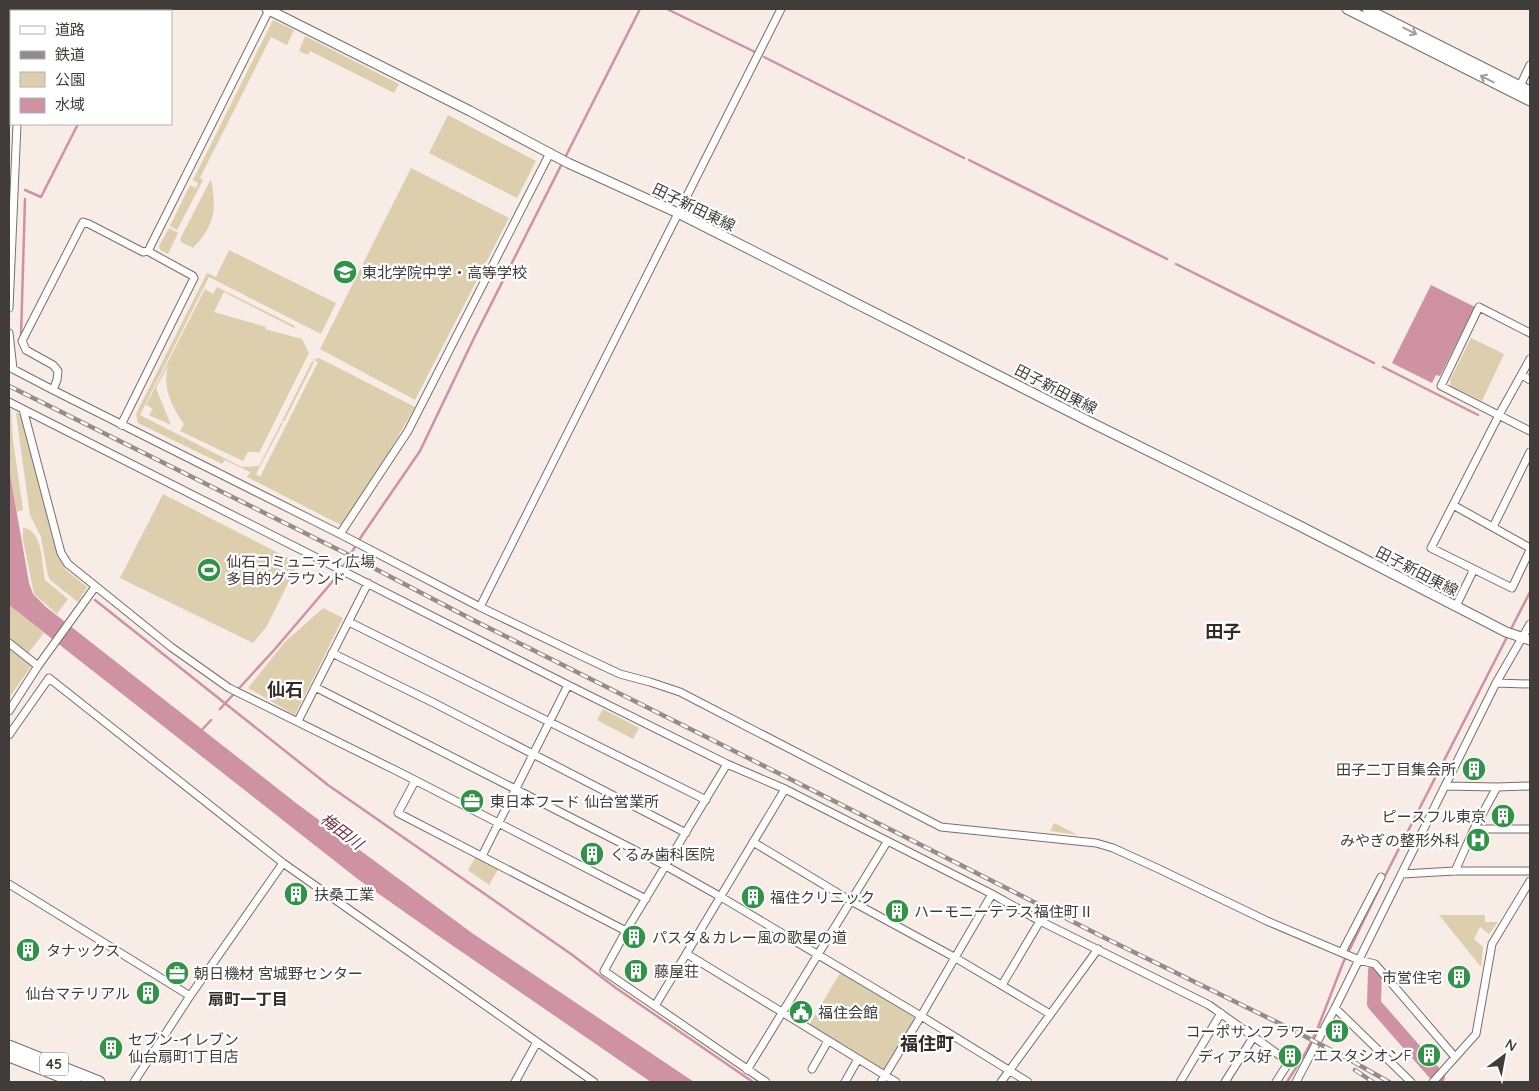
<svg xmlns="http://www.w3.org/2000/svg" width="1539" height="1091" font-family="Quicksand,'Noto Sans JP',sans-serif">
<style>
.green{fill:#ddceae}
.water{fill:#ce92a3}
.lines{fill:none;stroke-linecap:round;stroke-linejoin:round}
.stream{stroke:#ce92a3;stroke-width:2.5}
.river{stroke:#ce92a3;stroke-width:14}
.minor-casing{stroke:#796f6a;stroke-width:9}
.tertiary-casing{stroke:#796f6a;stroke-width:11}
.trunk-casing{stroke:#796f6a;stroke-width:13}
.minor{stroke:#fff;stroke-width:7}
.tertiary{stroke:#fff;stroke-width:9}
.trunk{stroke:#fff;stroke-width:11}
.rail-casing{stroke:#948c89;stroke-width:4.5}
.rail{stroke:#fff;stroke-width:2.5;stroke-dasharray:8;stroke-linecap:butt}
.oneway{stroke:#a09e9c}
.labels{text-anchor:middle;dominant-baseline:central;stroke-width:4.5;stroke-linejoin:round;paint-order:stroke}
.shield{fill:#fff;stroke:#797675;stroke-width:1}
.shield-label{font-size:14px;font-weight:bold;fill:#403c3a}
.street-label{font-size:15px;fill:#403c3a;stroke:#fff}
.poi-label{font-size:15px;fill:#403c3a;stroke:#fff;text-anchor:start}
.water-label{font-size:16px;font-style:italic;fill:#772e47;stroke:#fff}
.neighbourhood-label{font-size:16px;font-weight:bold;fill:#342b28;stroke:#fff}
.quarter-label{font-size:18px;font-weight:bold;fill:#342b28;stroke:#fff}
</style>
<rect width="100%" height="100%" fill="#f8ece7"/>
<path class="green" d="M273 20 294 30 287 45 271 37 200 178 203 180 177 230 170 226 190 185 196 188 198 183 193 180Z
M305 36 399 84 394 93 310 51 308 55 299 51Z
M448 115 536 161 517 198 429 153Z
M411 168 509 218 415 400 320 349Z
M211 179C213 190 216 207 212 218 209 229 201 240 193 248L181 242 180 239Z
M169 228 178 233 168 254 160 250 159 246Z
M229 250 336 303 321 334 209 277 140 415 242 467 259 466 281 423H283L256 474 260 477 318 362 313 360 319 358 415 407 388 454 341 525 247 477 250 472 225 460 222 464 138 423 136 414 207 273 216 277Z
M217 287 295 326 294 328 224 292 214 312 266 327 265 329 302 339 309 353 259 453 257 452H248L243 461 180 431 184 424C172 407 162 388 168 366L156 388 171 425 149 415 153 409 146 405 205 289 213 294Z
M1471 338 1504 354 1482 401 1451 386 1450 380Z
M312 361 314 362 284 422 282 421Z
M9 408 11 409 13 440 23 510 17 512 9 468Z
M18 412 21 415 56 551 66 570 87 587 78 602 50 580 48 576 41 537 30 515 16 414Z
M163 494 298 563 267 626 253 643 120 578Z
M23 528C43 529 42 565 45 580L68 599 57 614 34 594 22 535H23Z
M9 605 44 633 28 653 9 638Z
M323 608 343 618 295 715 248 688 285 642Z
M9 647 32 665 9 698Z
M603 709 639 728 633 739 597 720Z
M1054 823 1078 835 1050 831Z
M476 856 499 868 489 885 468 870Z
M1439 915H1485V922H1498L1489 934 1480 927 1474 939 1483 947 1481 967Z
M840 973 915 1018 883 1072 808 1027Z"/>
<path class="water" d="M9 9H12L9 98Z
M1431 285 1475 307 1440 376 1436 375 1432 383 1392 363Z
M9 468 29 583 33 594 46 607 296 803 472 933 694 1082H651L443 939 359 880 9 605Z"/>
<g class="lines">
<path class="stream" d="M667 9 755 52
M136 11 138 9
M764 57 964 158
M969 160 1167 259
M25 190 41 197 78 124
M1176 264 1374 363
M21 336 25 199
M1383 367 1478 415
M95 600 328 785 571 954 616 988 753 1082
M1510 631 1530 592
M220 709 275 649 338 575 361 537 420 451 475 336 640 9
M200 732 211 720
M1383 880 1508 635
M1287 1082 1306 1052 1317 1030 1343 963 1381 885"/>
<path class="river" d="M1375 970 1374 1004 1438 1077"/>
<g class="minor-casing">
<path id="minor" d="M23 11V9
M1520 86 1530 65
M9 308 17 124
M9 333 13 369
M1530 333 1479 307 1441 386 1530 431
M1530 359 1499 415 1431 548 1512 588 1530 550
M9 367 53 390 340 534 480 607 588 659 620 674 650 682 680 692 941 827 1096 843 1113 848 1159 869 1267 921 1359 960 1375 964 1455 1057
M1522 375 1530 380
M53 390 57 380 58 371 53 365 26 350 22 341 83 222 89 224 143 252 149 251
M9 402 568 685 727 764 785 789 992 894 1040 921 1209 1005 1289 1062 1276 1082
M23 409 61 553 68 564 171 647 229 688 401 773 646 899
M121 425 194 278 193 276 151 253 149 251 150 247 269 10
M1453 505 1530 548
M1493 527 1530 452
M340 534 408 431 550 153
M1456 606 1474 569
M480 607 781 9
M349 622 706 800
M9 643 38 666
M332 653 434 703 686 833
M1496 683 1530 684
M315 687 666 866 721 897 921 1016 1028 1082
M9 711 38 666 95 587
M298 721 368 583
M9 735 49 678 283 863 594 1082
M727 764 626 931 604 971 766 1082
M415 781 398 813 626 931
M1445 786 1497 787
M1474 829 1497 787 1530 786
M753 842 851 901 954 957 1050 1014
M482 856 568 685
M1455 871 1474 829H1530
M1402 874 1455 871H1530
M9 884 190 996
M1342 952 1381 877
M687 954 896 1082
M1002 985 1040 921
M655 1006 785 789
M1335 1008 1411 1082
M812 1069 828 1041
M747 1070 887 842
M134 1082 190 996 283 863
M515 1082 537 1042
M845 1082 858 1059
M881 1082 921 1016 992 894
M1001 1082 1098 949
M1180 1082 1221 1013
M1225 1082 1254 1036
M1296 1082 1335 1008 1496 683 1530 624
M1433 1082 1476 1034 1492 944 1530 881"/>
</g>
<g class="tertiary-casing">
<path id="tertiary" d="M267 9 470 111 568 163 678 213 1090 422 1298 525 1506 632 1530 640
M1347 9 1530 101
M1367 9 1530 91"/>
</g>
<g class="trunk-casing">
<path id="trunk" d="M9 1046 99 1082
M9 1056 75 1082"/>
</g>
<use href="#minor" class="minor"/>
<use href="#tertiary" class="tertiary"/>
<use href="#trunk" class="trunk"/>
<g class="rail-casing">
<path id="rail" d="M9 386 345 553 475 621 836 802 1107 939 1291 1029 1352 1061 1389 1082
M1355 1070 1373 1082"/>
</g>
<use href="#rail" class="rail"/>
</g>
<defs><path id="oneway-shaft" d="M-6 0H5M1.5-3L5.5 0L1.5 3" fill="none" stroke-width="1.6" stroke-linecap="round" stroke-linejoin="round" transform="scale(1.25)"/></defs>
<g class="oneway">
<use href="#oneway-shaft" transform="translate(1410 31) rotate(27)"/>
<use href="#oneway-shaft" transform="translate(1487 79) rotate(-153)"/>
</g>
<defs>
<g id="school-disc" transform="scale(1.25)"><circle r="9.5" fill="#309347" stroke="#fff"/><path d="M0-5L7-2L0 1L-7-2ZM-4 1L0 2.5L4 1V4Q0 6-4 4Z" fill="#fff"/></g>
<g id="stadium-disc" transform="scale(1.25)"><circle r="9.5" fill="#309347" stroke="#fff"/><path d="M0-5a6.5 5 0 1 0 0 10a6.5 5 0 1 0 0-10ZM-3.5-1.8h7v3.6h-7Z" fill="#fff"/></g>
<g id="building-disc" transform="scale(1.25)"><circle r="9.5" fill="#309347" stroke="#fff"/><path d="M-4-6H4V6H1V3H-1V6H-4ZM-2.5-4.3h1.7v1.8h-1.7ZM.8-4.3h1.7v1.8H.8ZM-2.5-1h1.7V.8h-1.7ZM.8-1h1.7V.8H.8Z" fill="#fff"/></g>
<g id="office-disc" transform="scale(1.25)"><circle r="9.5" fill="#309347" stroke="#fff"/><path d="M-6-3h4V-5.5h4V-3h4V5H-6ZM-1-4.5V-3h2v-1.5ZM-6 0V1H6V0Z" fill="#fff"/></g>
<g id="hospital-disc" transform="scale(1.25)"><circle r="9.5" fill="#309347" stroke="#fff"/><path d="M-5-5h3v3.5h4V-5h3V5h-3V1.5h-4V5h-3Z" fill="#fff"/></g>
<g id="civic-disc" transform="scale(1.25)"><circle r="9.5" fill="#309347" stroke="#fff"/><path d="M-.6-6.5H3V-4.5H.6V-3L4-1V1h2V6H-6V1h2V-1L-.6-3ZM-1.2 2.5V6h2.4V2.5Z" fill="#fff"/></g>
</defs>
<g fill-rule="evenodd">
<use href="#school-disc" x="345" y="272"/>
<use href="#stadium-disc" x="209" y="570"/>
<use href="#building-disc" x="1474" y="769"/>
<use href="#office-disc" x="472" y="801"/>
<use href="#building-disc" x="1503" y="816"/>
<use href="#hospital-disc" x="1478" y="840"/>
<use href="#building-disc" x="592" y="854"/>
<use href="#building-disc" x="296" y="894"/>
<use href="#building-disc" x="753" y="897"/>
<use href="#building-disc" x="897" y="911"/>
<use href="#building-disc" x="634" y="937"/>
<use href="#building-disc" x="28" y="950"/>
<use href="#building-disc" x="636" y="971"/>
<use href="#office-disc" x="177" y="973"/>
<use href="#building-disc" x="1459" y="977"/>
<use href="#building-disc" x="148" y="993"/>
<use href="#civic-disc" x="801" y="1012"/>
<use href="#building-disc" x="1337" y="1031"/>
<use href="#building-disc" x="111" y="1048"/>
<use href="#building-disc" x="1429" y="1055"/>
<use href="#building-disc" x="1290" y="1056"/>
</g>
<g class="labels">
<rect class="shield" x="40" y="1052.5" width="28" height="23" rx="4"/>
<g class="shield-label">
<text x="54" y="1064">45</text>
</g>
<g class="street-label">
<text transform="translate(694 207) rotate(26)">田子新田東線</text>
<text transform="translate(1056 389) rotate(27)">田子新田東線</text>
<text transform="translate(1417 571) rotate(27)">田子新田東線</text>
</g>
<g class="poi-label">
<text x="362" y="272">東北学院中学・高等学校</text>
<text x="226" y="561">仙石コミュニティ広場<tspan x="226" dy="17">多目的グラウンド</tspan></text>
<text x="1456" y="769" text-anchor="end">田子二丁目集会所</text>
<text x="490" y="801">東日本フード 仙台営業所</text>
<text x="1486" y="816" text-anchor="end">ピースフル東京</text>
<text x="1460" y="840" text-anchor="end">みやぎの整形外科</text>
<text x="610" y="854">くるみ歯科医院</text>
<text x="314" y="894">扶桑工業</text>
<text x="770" y="897">福住クリニック</text>
<text x="914" y="911">ハーモニーテラス福住町Ⅱ</text>
<text x="652" y="937">パスタ＆カレー風の歌星の道</text>
<text x="46" y="950">タナックス</text>
<text x="654" y="971">藤屋荘</text>
<text x="194" y="973">朝日機材 宮城野センター</text>
<text x="1442" y="977" text-anchor="end">市営住宅</text>
<text x="130" y="993" text-anchor="end">仙台マテリアル</text>
<text x="818" y="1012">福住会館</text>
<text x="1320" y="1031" text-anchor="end">コーポサンフラワー</text>
<text x="128" y="1039">セブン-イレブン<tspan x="128" dy="17">仙台扇町1丁目店</tspan></text>
<text x="1412" y="1055" text-anchor="end">エスタシオンF</text>
<text x="1272" y="1056" text-anchor="end">ディアス好</text>
</g>
<g class="water-label">
<text transform="translate(342 831) rotate(37)">梅田川</text>
</g>
<g class="neighbourhood-label">
<text x="248" y="999">扇町一丁目</text>
</g>
<g class="quarter-label">
<text x="1223" y="631">田子</text>
<text x="285" y="689">仙石</text>
<text x="927" y="1043">福住町</text>
</g>
</g>
<rect width="1539" height="1091" fill="none" stroke="#403c3a" stroke-width="20"/>
<rect x="10" y="10" width="162" height="115" fill="#ffffff" stroke="#b3b1b0"/>
<rect x="20" y="26" width="25" height="8" fill="#ffffff" stroke="#b3b1b0"/>
<text x="55" y="35" font-size="15" fill="#403c3a">道路</text>
<rect x="20" y="51" width="25" height="8" fill="#948c89" stroke="#b3b1b0"/>
<text x="55" y="60" font-size="15" fill="#403c3a">鉄道</text>
<rect x="20" y="72" width="25" height="15" fill="#ddceae" stroke="#b3b1b0"/>
<text x="55" y="85" font-size="15" fill="#403c3a">公園</text>
<rect x="20" y="98" width="25" height="15" fill="#ce92a3" stroke="#b3b1b0"/>
<text x="55" y="110" font-size="15" fill="#403c3a">水域</text>
<g transform="translate(1504 1056) rotate(32)" stroke="#ffffff" stroke-width="4" paint-order="stroke">
<path d="M0-4L9 19L0 12L-9 19Z" fill="#403c3a"/>
<text y="-8" font-size="14" font-weight="bold" text-anchor="middle" fill="#403c3a">N</text>
</g>
</svg>
